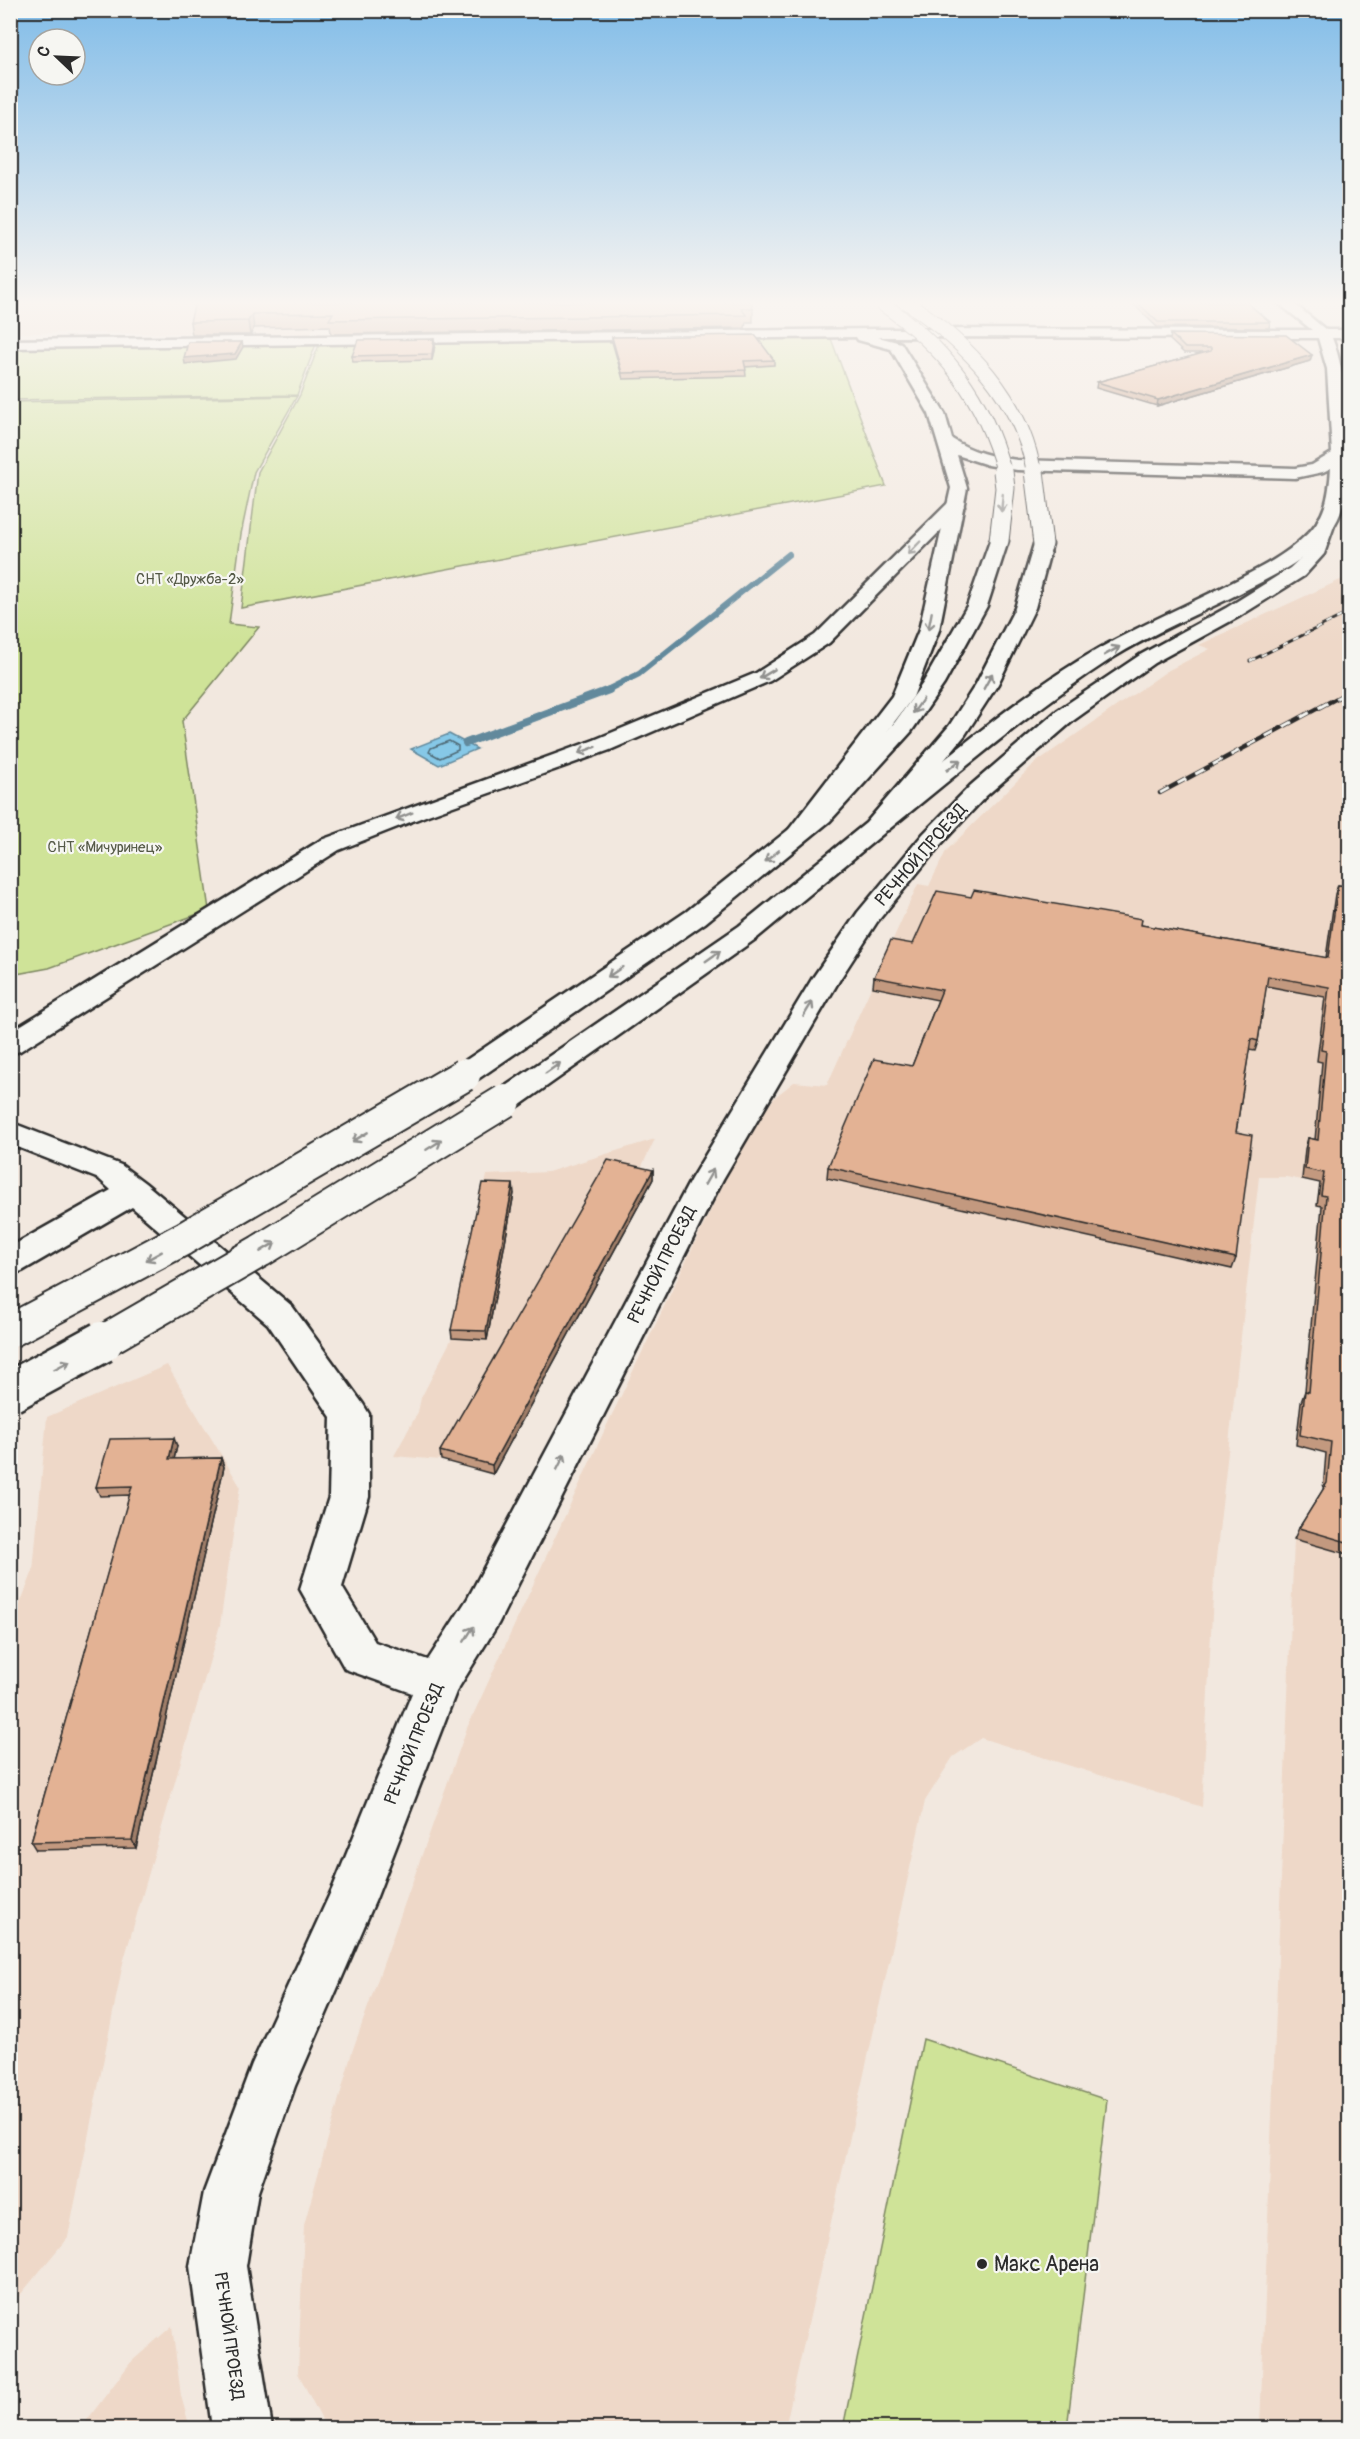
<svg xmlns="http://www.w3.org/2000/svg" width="1360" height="2439" font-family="Pangolin,sans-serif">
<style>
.built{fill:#eed8c8}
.green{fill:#cfe398;stroke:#7d8762;stroke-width:1.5}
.water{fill:#86c8e7;stroke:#62899c;stroke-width:1.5}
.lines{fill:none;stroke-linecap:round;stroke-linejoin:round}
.shore{stroke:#4f6a76;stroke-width:1.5}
.stream-far1{stroke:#62899c;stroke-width:6}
.stream{stroke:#62899c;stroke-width:8}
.street-casing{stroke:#2b2b2b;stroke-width:5}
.secondary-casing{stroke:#2b2b2b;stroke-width:5}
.primary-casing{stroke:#2b2b2b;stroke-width:5}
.street{fill:#f6f6f2;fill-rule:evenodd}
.secondary{fill:#f6f6f2;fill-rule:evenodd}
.primary{fill:#f6f6f2;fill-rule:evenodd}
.rail-far1-casing{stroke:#2b2b2b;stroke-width:3}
.rail-casing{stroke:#2b2b2b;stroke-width:4.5}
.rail-far1{stroke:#f6f6f2;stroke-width:2;stroke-dasharray:6;stroke-linecap:butt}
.rail{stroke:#f6f6f2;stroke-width:3;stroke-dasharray:10;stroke-linecap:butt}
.primary-bridge-far3-casing{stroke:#2b2b2b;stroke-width:16;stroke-linecap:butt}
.primary-bridge-far2-casing{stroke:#2b2b2b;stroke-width:21;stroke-linecap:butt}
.primary-bridge-far1-casing{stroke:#2b2b2b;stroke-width:36;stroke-linecap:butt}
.primary-bridge-casing{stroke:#2b2b2b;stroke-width:45;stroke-linecap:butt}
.primary-bridge-far3{stroke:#f6f6f2;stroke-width:14}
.primary-bridge-far2{stroke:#f6f6f2;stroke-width:19}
.primary-bridge-far1{stroke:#f6f6f2;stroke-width:32}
.primary-bridge{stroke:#f6f6f2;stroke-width:40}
.wall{fill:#c3997f;stroke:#2b2b2b;stroke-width:1.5}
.shaded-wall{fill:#9f7d68;stroke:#2b2b2b;stroke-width:1.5}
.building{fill:#e3b294;stroke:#2b2b2b;stroke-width:1.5}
.oneway{stroke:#90908e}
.poi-dot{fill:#2b2b2b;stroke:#f6f6f2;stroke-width:2}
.labels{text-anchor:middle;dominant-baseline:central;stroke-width:4.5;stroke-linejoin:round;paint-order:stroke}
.far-park-label{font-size:15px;fill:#545946;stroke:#f6f6f2}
.street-label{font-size:18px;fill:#2b2b2b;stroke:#f6f6f2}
.near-poi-label{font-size:21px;fill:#2b2b2b;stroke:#f6f6f2;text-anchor:start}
</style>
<rect width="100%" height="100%" fill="#f2e8df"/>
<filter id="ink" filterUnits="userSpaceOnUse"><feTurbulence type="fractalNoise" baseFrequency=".0167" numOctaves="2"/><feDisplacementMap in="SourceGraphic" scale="12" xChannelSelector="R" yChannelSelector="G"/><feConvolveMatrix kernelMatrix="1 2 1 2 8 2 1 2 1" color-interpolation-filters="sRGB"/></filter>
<g filter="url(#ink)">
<path class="built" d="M11 302H351L318 321 310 334 11 333Z
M1349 576V2428H1260L1294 1539 1314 1507 1328 1511 1324 1474 1326 1453 1296 1445 1301 1402 1333 1410 1344 1211 1317 1205 1319 1183 1286 1177H1259L1214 1576 1202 1807 981 1738 953 1757 925 1801 785 2428H326L298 2373 304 2225 352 2052 467 1728 606 1427 745 1139 775 1097 794 1082 827 1085 918 884 929 886 946 851 1035 763 1167 671 1210 649 1199 645Z
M655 1139 493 1474 441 1460 394 1456 418 1412 421 1398 452 1338 487 1175 548 1172Z
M167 1365 240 1486 220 1625 123 1963 68 2237 11 2306 10 1629 33 1571 47 1417Z
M172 2326 181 2396 190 2428H81L131 2362Z"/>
<path class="green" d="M830 336 886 486 241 608 258 472 300 395 319 345Z
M316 344 297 395 11 400 10 349Z
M297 396 254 472 241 534 229 624 259 627 182 721 209 910 49 968 11 975V402Z
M923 2039 1107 2100 1067 2428H843Z"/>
<path class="water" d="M449 734 477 749 439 765 411 749Z"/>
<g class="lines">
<path class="shore" d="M449 741 458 746V750L440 758 429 752 431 748Z"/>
<path class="stream-far1" d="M605 691 639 674 789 554"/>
<path class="stream" d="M466 743 609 690"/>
<g class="street-casing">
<path id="street" d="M955 501 961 502 964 506 961 510 829 643 770 681 610 750 428 815 339 850 20 1051 10 1054V1032L321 840 594 740 756 673 815 635 949 502Z
M1327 515 1333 516 1336 520 1324 554 1304 576 1240 616 1154 663 1074 720 986 796 941 844 877 922 840 979 723 1179 498 1624 456 1692 376 1899 295 2086 258 2192 246 2266 272 2428H212L190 2266 204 2192 252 2064 334 1885 412 1693 345 1669 300 1589 329 1497 331 1417 268 1324 132 1207 22 1271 10 1275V1247L111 1190 99 1179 10 1144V1122L121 1165 145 1183 292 1306 363 1404 369 1414V1497L342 1587 375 1642 428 1660 468 1598 691 1179 812 979 858 912 923 834 970 786 1058 710 1140 655 1226 608 1290 568 1307 552 1318 520 1321 516Z"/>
</g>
<g class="secondary-casing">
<path id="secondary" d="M1277 302H1292L1326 330H1350V338H1332C1349 377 1358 488 1335 524 1313 557 1277 574 1244 591 1201 613 1152 633 1111 659 1032 710 961 771 888 830L879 832 870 830 867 825 870 820C945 761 1017 695 1100 648 1141 625 1185 606 1227 585 1254 571 1282 558 1304 537 1326 518 1329 496 1331 468L1323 472 1295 478 1017 470 988 465 957 455 967 488 939 630 913 697 808 837 799 839 790 837 787 832 892 696 919 630 951 488 929 414 891 349 858 340 856 337 10 348V340L874 329 1312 330ZM878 337 1318 338 1327 369 1332 453 1312 465 1295 468 1017 460C993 457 972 452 952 439L945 414 901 343Z"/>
</g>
<g class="primary-casing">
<path id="primary" d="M999 536 1005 537 1008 541 987 606 944 684 911 732 830 821 705 923 475 1081 464 1084 453 1081 449 1075 453 1069 687 911 812 811 895 722 923 683 967 606 990 541 993 537Z
M1043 539 1049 540 1052 544 1035 608 998 684 965 735 884 833 757 938 516 1108 505 1111 494 1108 490 1101 494 1094 739 926 866 823 949 726 976 684 1015 608 1034 544 1037 540Z"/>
</g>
<use href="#street" class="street"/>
<use href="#secondary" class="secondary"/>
<use href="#primary" class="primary"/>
<g class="rail-far1-casing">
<path id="rail-far1" d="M1250 661 1350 612"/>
</g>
<g class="rail-casing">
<path id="rail" d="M1160 793 1350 691"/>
</g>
<use href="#rail-far1" class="rail-far1"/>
<use href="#rail" class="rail"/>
<g class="primary-bridge-far3-casing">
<path id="primary-bridge-far3" d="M880 302C944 346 984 397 1004 472
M907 302C967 344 1021 397 1034 472"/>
</g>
<g class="primary-bridge-far2-casing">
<path id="primary-bridge-far2" d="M1034 471 1043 544
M999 541 1005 488 1003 471"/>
</g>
<g class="primary-bridge-far1-casing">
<path id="primary-bridge-far1" d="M10 1331 183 1239 464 1075
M99 1344 260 1251 505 1101"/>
</g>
<g class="primary-bridge-casing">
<path id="primary-bridge" d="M10 1392 102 1342"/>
</g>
<use href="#primary-bridge-far3" class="primary-bridge-far3"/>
<use href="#primary-bridge-far2" class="primary-bridge-far2"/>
<use href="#primary-bridge-far1" class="primary-bridge-far1"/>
<use href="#primary-bridge" class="primary-bridge"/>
</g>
<path class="wall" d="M196 302 753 308V322H746L745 328 331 334 330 326 254 328 250 335H192L190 322Z
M1131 302H1246L1270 322 1269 328 1157 327Z
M1171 334 1310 361 1157 406 1096 388 1097 382 1204 353H1184L1170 340Z
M612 337 774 360V365L745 367 746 376 623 379 612 342Z
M434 339 435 345 432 360 353 362 352 356Z
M1350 843V1555L1294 1539 1299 1528 1323 1490 1326 1453 1296 1445 1301 1402 1305 1391 1322 1206 1317 1205 1320 1183 1302 1179 1305 1149 1308 1138 1315 1140 1322 1062 1317 1061 1325 997 1266 986 1258 1041 1255 1051 1249 1050 1236 1132V1258L1232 1269 827 1178 828 1167 912 1066 938 1000 873 987 874 977 913 944 1141 925 1326 958 1335 894 1338 885 1345 886Z
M653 1170V1179L493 1474 441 1460 440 1451Z
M514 1193 487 1340 452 1338 451 1330Z
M177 1446 174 1459 221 1458 224 1467 136 1848 36 1850 31 1842 130 1495 100 1496 96 1487Z"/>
<path class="shaded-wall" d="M252 314 254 328 250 335 248 321Z
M434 339 435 345 432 360V354Z
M242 342 243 347 236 359 185 364 184 358Z
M1312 355 1310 361 1157 406 1158 400Z
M653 1170V1179L493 1474 492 1465Z
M513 1184 514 1193 487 1340 486 1331Z
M174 1438 177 1446 172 1468 169 1459Z
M221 1458 224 1467 136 1848 132 1840Z"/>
<path class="building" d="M196 302H751L753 308H741L746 315 329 320 333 313 252 314 248 321 190 322 194 306Z
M1137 302H1246L1270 322H1158Z
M1171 334 1286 335 1312 355 1158 400 1097 382 1211 351V348H1185Z
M755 335 774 360 744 361 746 370 622 373 612 337Z
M434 339 432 354 352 356 358 340Z
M188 342H242L235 354 184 358Z
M1350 860V1543L1299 1528 1327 1483 1331 1442 1300 1435 1305 1391 1309 1392 1326 1196 1321 1195 1324 1173 1305 1169 1308 1138 1318 1140 1326 1051 1321 1050 1329 987 1268 976 1258 1041 1251 1039 1236 1132 1252 1135 1236 1258 828 1167 874 1059 912 1066 942 990 874 977 891 940 913 944 937 891 971 897 974 890 1142 919 1141 925 1328 958 1338 885 1347 886Z
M608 1160 653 1170 492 1465 440 1451Z
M482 1183 513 1184 486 1331 451 1330Z
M174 1438 169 1459 221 1458 132 1840 31 1842 132 1486 96 1487 110 1439Z"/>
<defs><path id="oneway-shaft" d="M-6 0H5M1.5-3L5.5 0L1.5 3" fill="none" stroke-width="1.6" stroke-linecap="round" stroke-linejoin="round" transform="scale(1.5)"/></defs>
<g class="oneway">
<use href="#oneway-shaft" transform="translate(1002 503) rotate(95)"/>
<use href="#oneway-shaft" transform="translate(914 548) rotate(134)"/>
<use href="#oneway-shaft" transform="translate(930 621) rotate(101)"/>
<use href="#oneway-shaft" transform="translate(1112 651) rotate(-29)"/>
<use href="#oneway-shaft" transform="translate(767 674) rotate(149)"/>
<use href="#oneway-shaft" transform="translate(988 681) rotate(-61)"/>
<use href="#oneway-shaft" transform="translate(918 706) rotate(125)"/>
<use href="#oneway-shaft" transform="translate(587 750) rotate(160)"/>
<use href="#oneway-shaft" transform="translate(954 765) rotate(-38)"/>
<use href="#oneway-shaft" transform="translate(404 816) rotate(158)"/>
<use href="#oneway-shaft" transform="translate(772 856) rotate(141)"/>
<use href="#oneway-shaft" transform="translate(713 956) rotate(-35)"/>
<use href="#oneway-shaft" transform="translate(615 972) rotate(146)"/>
<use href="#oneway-shaft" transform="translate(808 1009) rotate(-59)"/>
<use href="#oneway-shaft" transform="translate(553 1068) rotate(-35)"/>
<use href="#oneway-shaft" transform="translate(360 1137) rotate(149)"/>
<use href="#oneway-shaft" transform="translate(434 1145) rotate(-32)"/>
<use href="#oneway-shaft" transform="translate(709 1177) rotate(-60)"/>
<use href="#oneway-shaft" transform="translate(268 1247) rotate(-31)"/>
<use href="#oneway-shaft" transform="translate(154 1256) rotate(151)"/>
<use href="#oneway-shaft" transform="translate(62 1365) rotate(-28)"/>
<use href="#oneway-shaft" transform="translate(561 1462) rotate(-63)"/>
<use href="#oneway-shaft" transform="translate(469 1634) rotate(-58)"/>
</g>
</g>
<linearGradient id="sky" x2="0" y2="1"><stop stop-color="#81bce8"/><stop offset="0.47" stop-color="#f9f5f1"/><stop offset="1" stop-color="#f9f5f1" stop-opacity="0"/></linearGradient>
<rect width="1360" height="644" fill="url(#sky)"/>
<circle class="poi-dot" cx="982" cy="2264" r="6"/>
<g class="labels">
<g class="far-park-label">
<text x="190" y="579">СНТ «Дружба-2»</text>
<text x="105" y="847">СНТ «Мичуринец»</text>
</g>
<g class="street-label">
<text transform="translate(921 855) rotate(-49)">РЕЧНОЙ ПРОЕЗД</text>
<text transform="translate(662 1265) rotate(-63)">РЕЧНОЙ ПРОЕЗД</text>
<text transform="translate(414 1744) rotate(-68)">РЕЧНОЙ ПРОЕЗД</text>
<text transform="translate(229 2336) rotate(82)">РЕЧНОЙ ПРОЕЗД</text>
</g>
<g class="near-poi-label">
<text x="994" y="2264">Макс Арена</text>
</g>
</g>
<rect width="1360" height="2439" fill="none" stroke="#f6f6f2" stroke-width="36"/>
<rect x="18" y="18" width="1324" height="2403" fill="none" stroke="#2b2b2b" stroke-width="2" filter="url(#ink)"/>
<g transform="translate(57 57) rotate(293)"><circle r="28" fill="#f6f6f2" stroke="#a5a5a2" stroke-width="1.5"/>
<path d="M0-4.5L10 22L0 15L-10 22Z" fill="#2b2b2b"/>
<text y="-9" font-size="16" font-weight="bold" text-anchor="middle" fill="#2b2b2b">С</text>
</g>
</svg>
